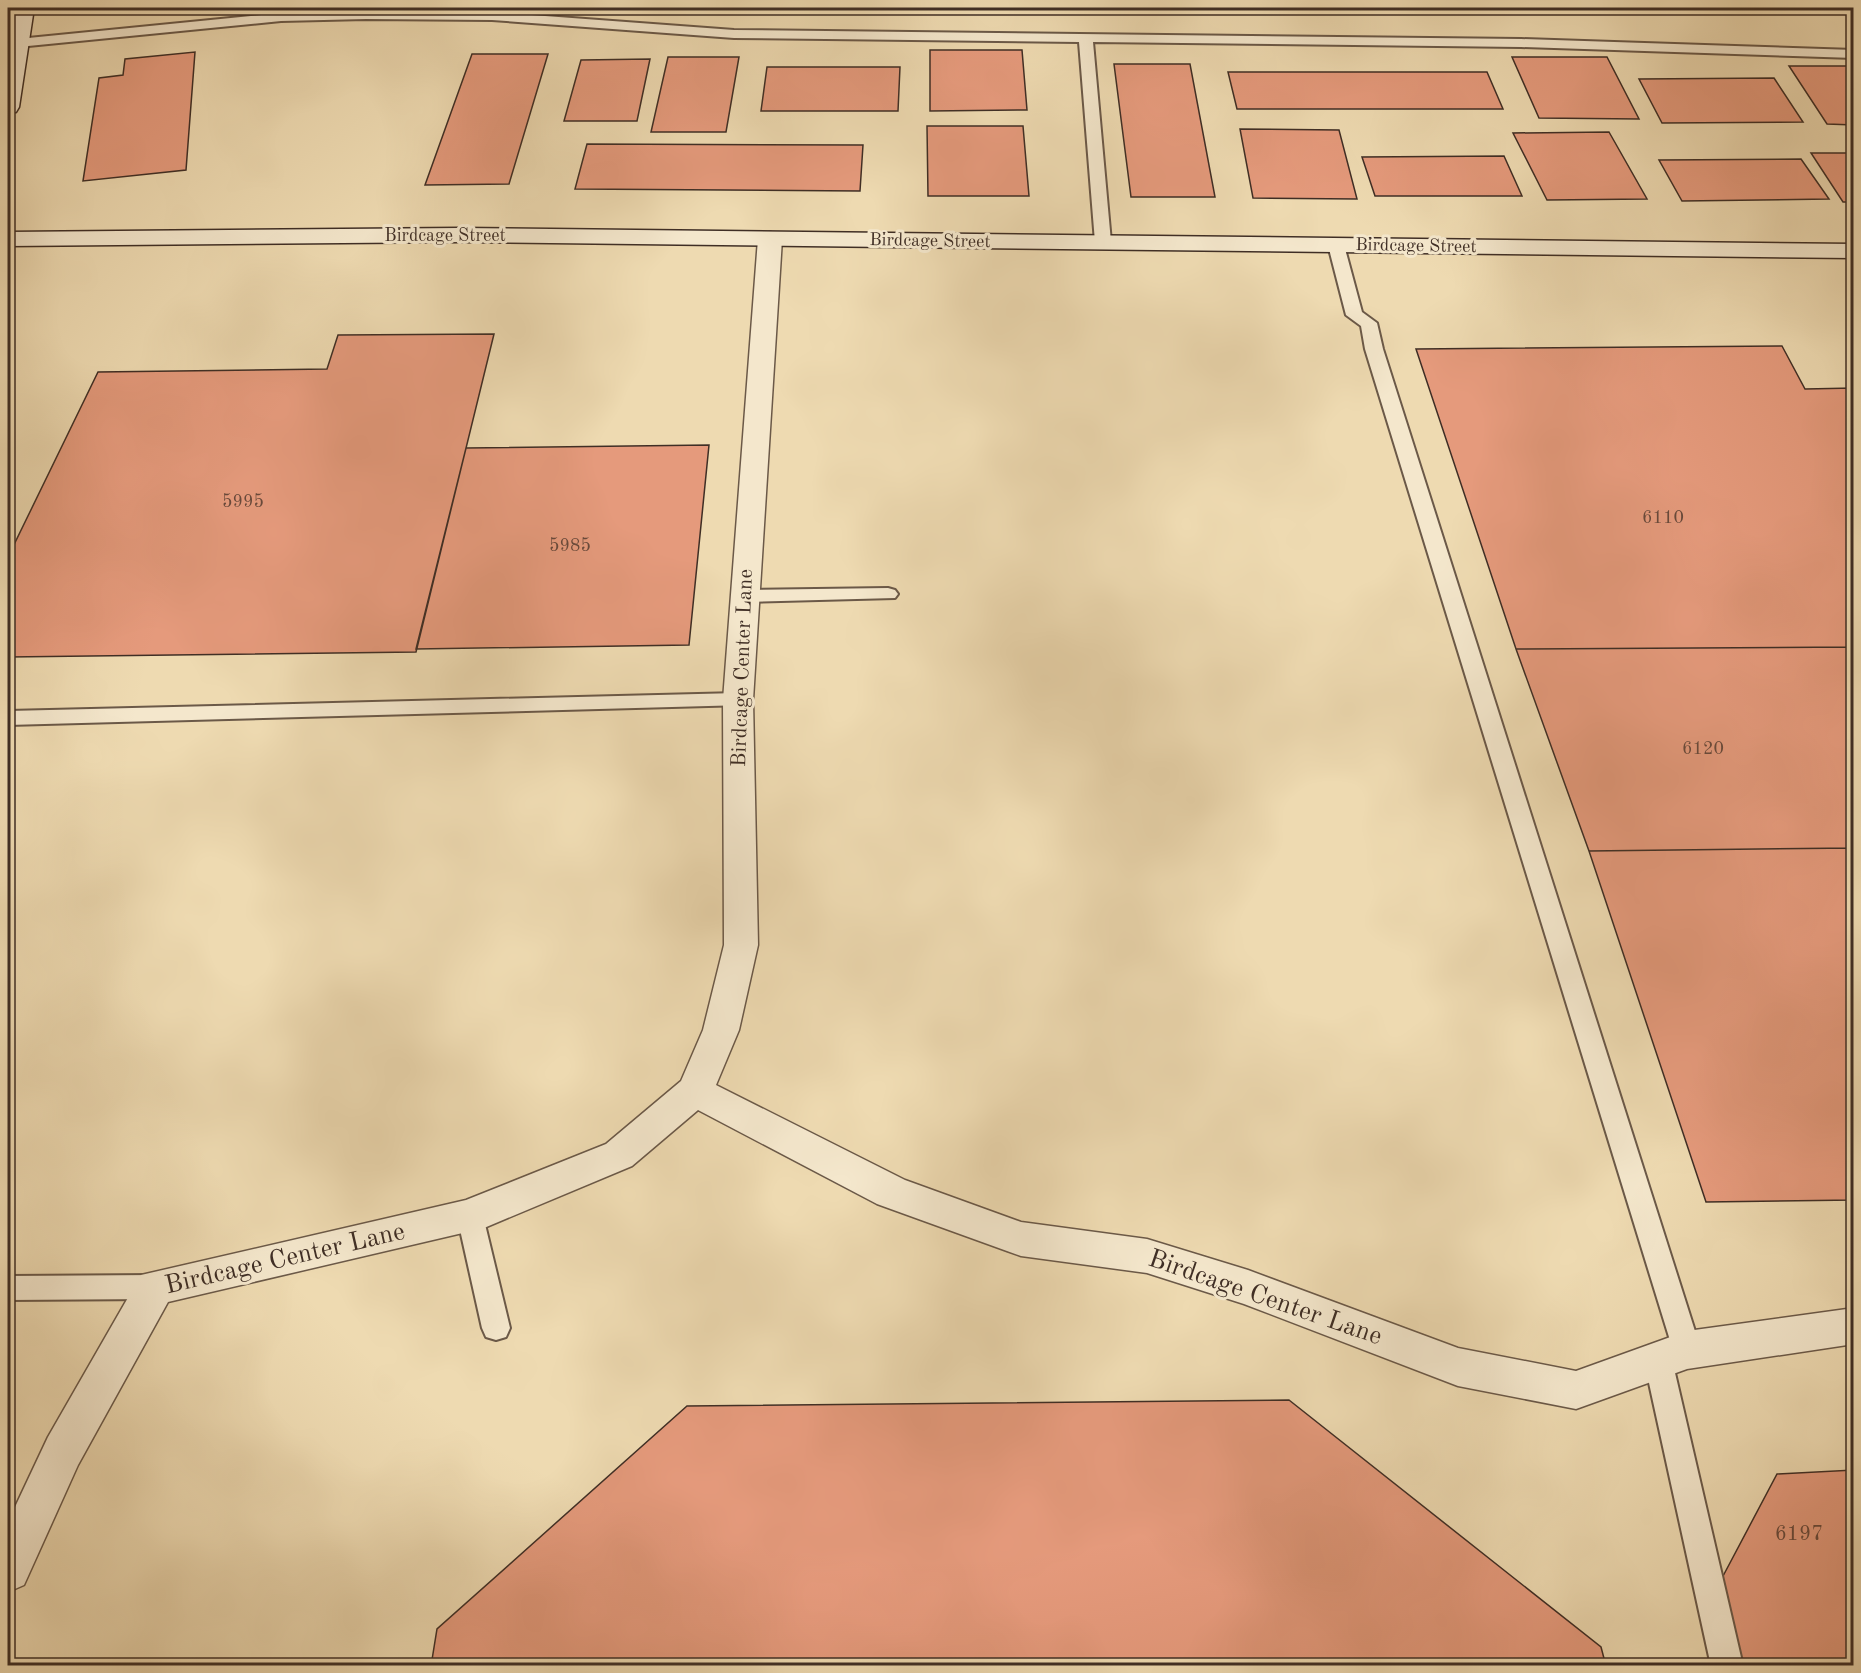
<svg xmlns="http://www.w3.org/2000/svg" width="1861" height="1673" font-family="'Old Standard TT',serif">
<style>
.building{fill:#e59a7c;stroke:#3f2e25;stroke-width:1.5}
.lines{fill:none;stroke-linecap:round;stroke-linejoin:round}
.lane-casing{stroke:#6b5948;stroke-width:4}
.street-casing{stroke:#6b5948;stroke-width:3}
.secondary-casing{stroke:#3f2e25;stroke-width:3}
.lane{fill:#f4e7cc;fill-rule:evenodd}
.street{fill:#f4e7cc;fill-rule:evenodd}
.secondary{fill:#f4e7cc;fill-rule:evenodd}
.labels{text-anchor:middle;dominant-baseline:central;stroke-width:6;stroke-linejoin:round;paint-order:stroke}
.far-street-label{font-size:18px;fill:#3f2e25;stroke:#f4e7cc}
.number-label{font-size:18px;fill:#68493b}
.street-label{font-size:21px;fill:#3f2e25;stroke:#f4e7cc}
.near-number-label{font-size:21px;fill:#68493b}
.near-street-label{font-size:26px;fill:#3f2e25;stroke:#f4e7cc}
</style>
<rect width="100%" height="100%" fill="#eedab1"/>
<filter id="stains"><feTurbulence type="fractalNoise" baseFrequency=".00333" numOctaves="4"/><feColorMatrix values="0 0 0 0 .2 0 0 0 0 .09 0 0 0 0 .02 0 0 0 .5 -.17"/></filter>
<radialGradient id="worn" r=".72"><stop offset=".6" stop-color="#630" stop-opacity="0"/><stop offset="1" stop-color="#630" stop-opacity=".3"/></radialGradient>
<path class="building" d="M1658 8H1723V14Z
M930 50H1022L1027 110 930 111Z
M195 52 186 170 83 181 99 78 123 75 125 59Z
M472 54H548L509 184 425 185Z
M668 57H739L726 132H651Z
M1512 57H1607L1639 119 1539 118Z
M650 59 637 121H564L581 60Z
M1114 64H1190L1215 197H1131Z
M1789 66H1854V125L1827 124Z
M767 67H900L898 111H761Z
M1228 72H1487L1503 109H1237Z
M1774 78 1803 122 1662 123 1639 79Z
M927 126H1023L1029 196H928Z
M1240 129 1339 130 1357 199 1253 198Z
M1609 132 1647 199 1547 200 1513 133Z
M587 144 863 145 860 191 575 189Z
M1811 153H1854V202H1843Z
M1504 156 1522 196H1375L1362 157Z
M1801 159 1829 199 1682 201 1659 160Z
M494 334 416 652 8 657V557L98 372 327 369 338 335Z
M1782 346 1805 389 1854 388V647L1516 649 1416 349Z
M709 445 689 645 416 649 466 448Z
M1854 647V848L1589 851 1516 649Z
M1854 848V1200L1706 1202 1589 851Z
M1289 1400 1601 1647 1606 1666H431L437 1629 687 1406Z
M1854 1470V1666H1728L1713 1595 1777 1474Z"/>
<g class="lines">
<g class="lane-casing">
<path id="lane" d="M366 11 492 12 734 30 1521 39 1854 50V58L1521 47 1093 42 1111 242 1103 247 1095 242 1079 42 734 38 492 20 366 19 281 21 8 48V40L281 13Z
M1336 240 1344 245 1362 312 1377 323 1383 349 1701 1350 1697 1359 1687 1363 1677 1359 1673 1350 1365 349 1361 326 1346 315 1328 245Z
M888 588 895 590 898 594 895 598 743 602 736 600 733 596 736 592 743 590Z
M738 693 745 695 749 700 745 705 8 725V711Z
M470 1205 479 1208 483 1216 510 1328 506 1337 496 1340 486 1337 482 1328 457 1216 461 1208Z
M155 1275 165 1278 169 1287 165 1296 155 1299 8 1300V1276Z
M1658 1347 1668 1351 1672 1360 1743 1666H1711L1644 1360 1648 1351Z"/>
</g>
<g class="street-casing">
<path id="street" d="M770 232 778 234 782 239 753 700 758 945 739 1030 716 1085 905 1180 1021 1222 1147 1239 1248 1270 1458 1348 1576 1371 1687 1331 1854 1308V1344L1687 1369 1576 1409 1458 1386 1244 1304 1147 1273 1021 1256 1007 1251 877 1204 698 1110 632 1166 484 1228 168 1302 78 1465 24 1585 8 1592V1522L48 1437 141 1275 466 1200 606 1144 681 1081 703 1030 724 945 723 700 758 239 762 234Z"/>
</g>
<g class="secondary-casing">
<path id="secondary" d="M14 8H34L19 107 16 112 8 113V47Z
M460 228 1854 244V258L460 242 8 246V232Z"/>
</g>
<use href="#lane" class="lane"/>
<use href="#street" class="street"/>
<use href="#secondary" class="secondary"/>
</g>
<g class="labels">
<g class="far-street-label">
<text x="445" y="236">Birdcage Street</text>
<text transform="translate(930 241) rotate(1)">Birdcage Street</text>
<text transform="translate(1416 246) rotate(1)">Birdcage Street</text>
</g>
<g class="number-label">
<text x="243" y="502">5995</text>
<text x="1663" y="518">6110</text>
<text x="570" y="546">5985</text>
<text x="1703" y="749">6120</text>
</g>
<g class="street-label">
<text transform="translate(743 668) rotate(-88)">Birdcage Center Lane</text>
</g>
<g class="near-number-label">
<text x="1799" y="1534">6197</text>
</g>
<g class="near-street-label">
<text transform="translate(285 1259) rotate(-13)">Birdcage Center Lane</text>
<text transform="translate(1265 1298) rotate(19)">Birdcage Center Lane</text>
</g>
</g>
<rect width="1861" height="1673" fill="none" stroke="#eedab1" stroke-width="30"/>
<rect x="9" y="9" width="1843" height="1655" fill="none" stroke="#3f2e25" stroke-width="3"/>
<rect x="15" y="15" width="1831" height="1643" fill="none" stroke="#3f2e25" stroke-width="1.5"/>
<rect width="100%" height="100%" filter="url(#stains)"/>
<rect width="100%" height="100%" fill="url(#worn)"/>
</svg>
